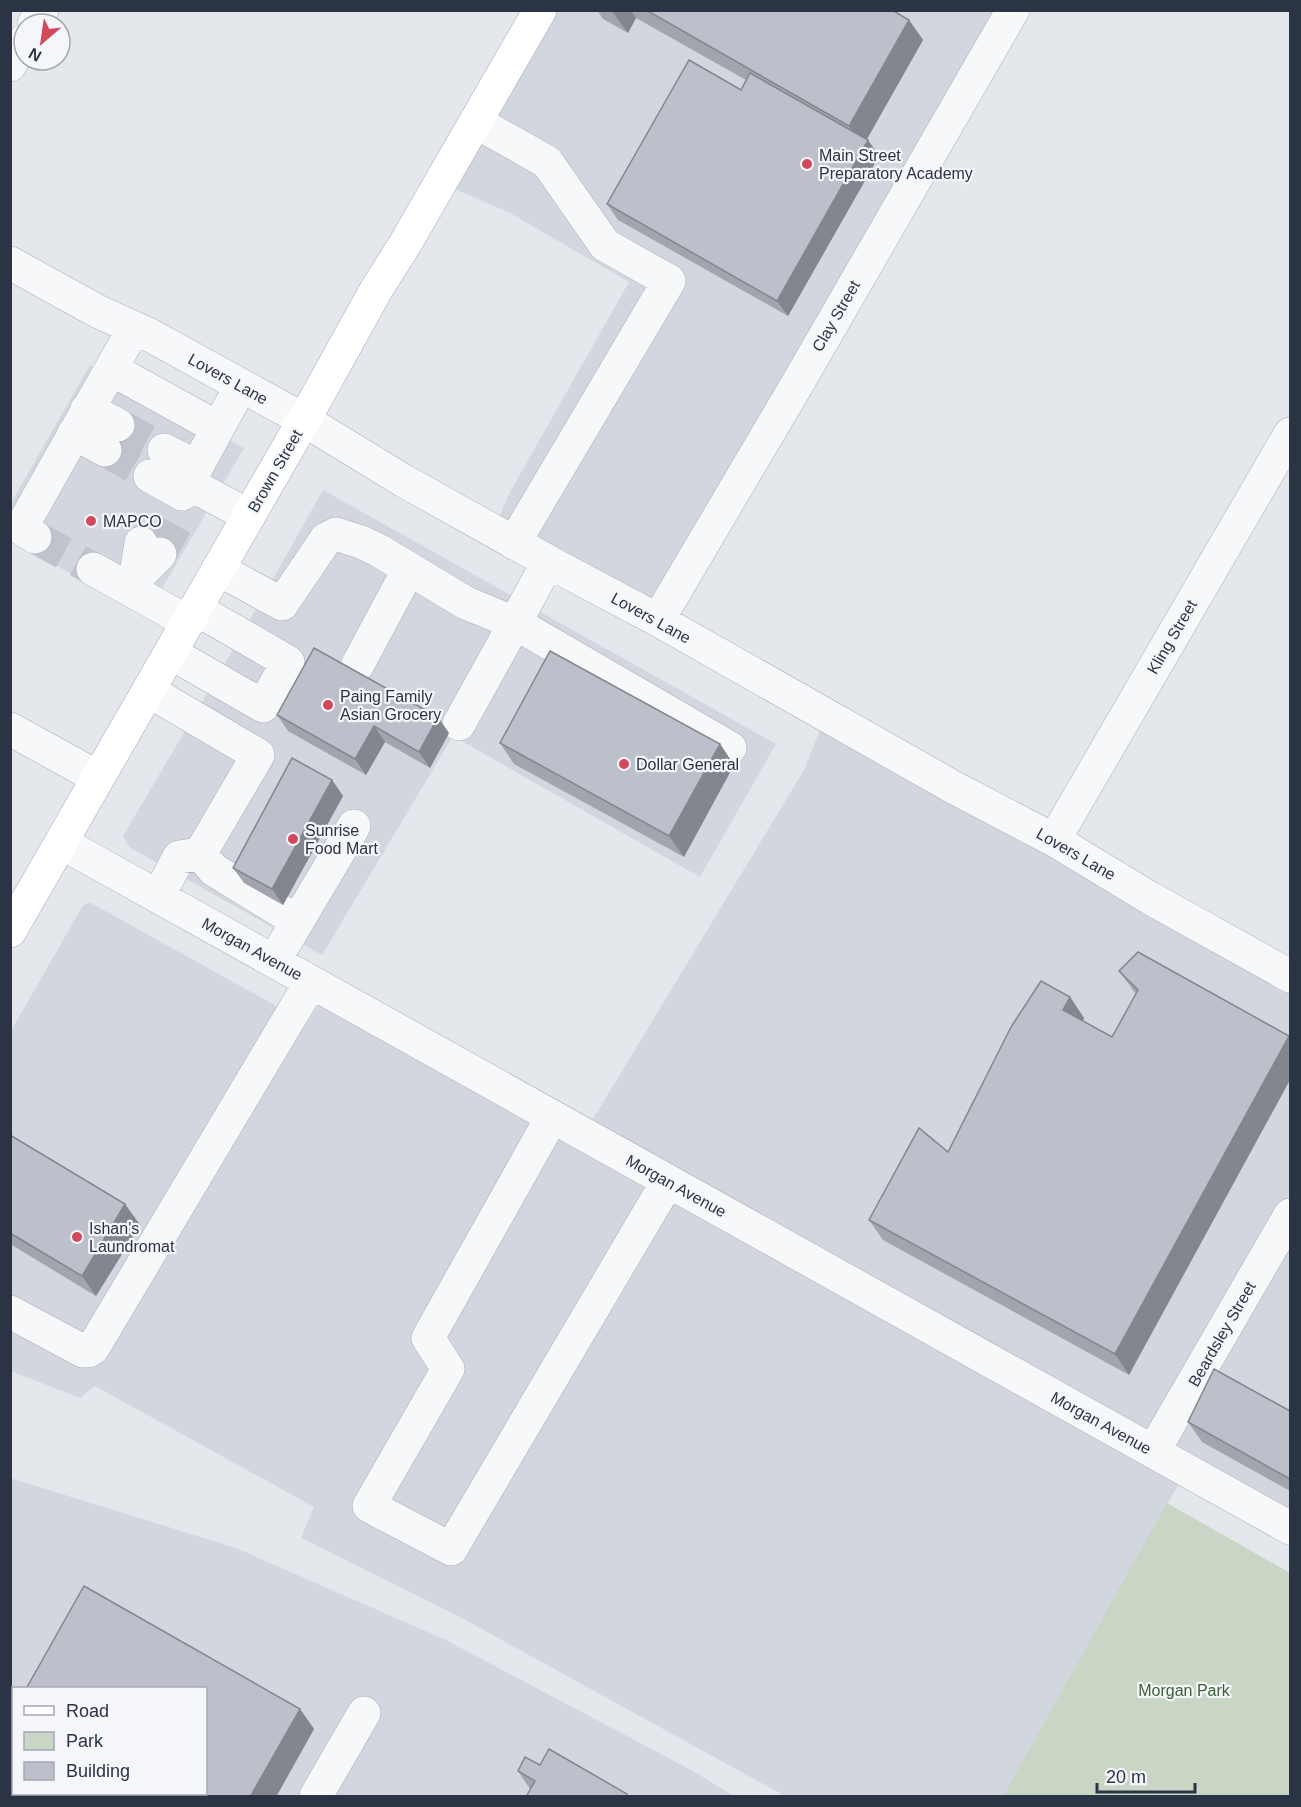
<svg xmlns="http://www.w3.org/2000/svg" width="1301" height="1807" font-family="Arial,sans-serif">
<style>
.built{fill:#d2d6de;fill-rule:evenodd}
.green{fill:#c9d6c5}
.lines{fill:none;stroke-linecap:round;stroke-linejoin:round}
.minor-tunnel{stroke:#bfc3cb;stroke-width:33;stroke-dasharray:33 16;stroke-linecap:butt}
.minor-casing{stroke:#a9aeb7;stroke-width:34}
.major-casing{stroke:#a3abb8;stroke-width:34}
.minor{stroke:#f7f8fa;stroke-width:33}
.major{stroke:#fff;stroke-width:33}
.wall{fill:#a1a5ae}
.shaded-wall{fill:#83868d}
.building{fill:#bbc0ca;stroke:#83868d;stroke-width:1.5}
.poi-dot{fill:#d1495b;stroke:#f4f6f9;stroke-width:2}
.labels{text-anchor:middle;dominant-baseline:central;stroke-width:4.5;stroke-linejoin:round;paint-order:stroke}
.poi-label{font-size:16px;fill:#2b3445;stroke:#f4f6f9;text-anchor:start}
.street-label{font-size:16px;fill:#2b3445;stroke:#f4f6f9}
.park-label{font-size:16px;fill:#3f6138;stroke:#f4f6f9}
</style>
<rect width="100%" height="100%" fill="#e4e7ec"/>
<path class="built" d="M540 11H1013L658 620 493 531 510 492 629 282 510 213 441 183Z
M90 365 244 448 146 616 11 540V503Z
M323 490 776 744 700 877 453 736 322 955 129 847 123 836 234 648Z
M826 716 1290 976V1528L1186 1471 1003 1796H785L460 1617 301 1538 314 1507 95 1386 80 1398 11 1371V1031L82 907 89 902 307 1023 327 991 584 1134 804 770Z
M10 1478 236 1548 446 1640 693 1771 734 1796H11ZM14 1688H206V1794H14Z"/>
<path class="green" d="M1167 1503 1290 1573V1796H1003Z"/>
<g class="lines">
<path class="minor-tunnel" d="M118 425 164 450
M105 450 150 476
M35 537 93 569
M160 554 181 515"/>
<g class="minor-casing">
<path id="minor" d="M34 24 42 10
M10 65 24 41
M476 122 547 162 605 245 669 281 514 543
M10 263 99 312 148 334 304 420 404 481 558 567 658 620 953 787 1054 840 1150 898 1290 976
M134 328 111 369 218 428 241 386
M87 409 118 425
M218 428 188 483 249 516
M74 433 105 450
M164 450 197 467
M150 476 182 494
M35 537 21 528 111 369
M141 543 135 579 160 554
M93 569 188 622
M218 569 282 604 326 539 336 534 361 542 378 550 466 603 515 623 548 562
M658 620 799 381 1013 10
M171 653 263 706 288 662 196 609
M357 666 409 569
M149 691 258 755 200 854 179 857 158 897
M459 724 515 623 730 748
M10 729 97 777
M1054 840 1290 434
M62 843 1290 1528
M200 854 214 870 297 921
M274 961 354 826
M552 1117 428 1338 448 1369 369 1506 451 1549 668 1181
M10 1312 83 1351H88L93 1348 311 982
M1153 1452 1290 1215
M316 1796 364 1713"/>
</g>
<g class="major-casing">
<path id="major" d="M10 931 304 420 376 290 405 244 540 10"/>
</g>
<use href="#minor" class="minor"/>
<use href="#major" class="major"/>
</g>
<path class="wall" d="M597 10H892L909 20 923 40 867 139 879 156 788 316 618 220 607 204 741 90 746 80 636 18 628 33 603 19Z
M277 715 449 733 430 768 385 742 366 775 288 731Z
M500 743 720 744 734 765 684 857 514 764Z
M332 780 343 796 283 905 244 883 233 868Z
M1119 971 1289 1036 1129 1375 883 1240 869 1220 948 1152 1070 997 1084 1018 1083 1021 1112 1037 1136 994Z
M10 1135 125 1204 140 1225 96 1296 10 1244Z
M1290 1411V1491L1202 1442 1188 1422Z
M300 1709 314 1729 276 1797H10V1716L14 1710V1794H206Z
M540 1765 627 1794 629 1797H526L530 1789 518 1771Z"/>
<path class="shaded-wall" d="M614 10H631L636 18 628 33 613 13Z
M909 20 923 40 863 146 849 126Z
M868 140 879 156 788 316 777 301Z
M438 717 449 733 430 768 419 752Z
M374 726 385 742 366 775 355 759Z
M720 744 734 765 684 857 669 836Z
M332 780 343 796 283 905 272 889Z
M1070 997 1084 1018 1078 1030 1063 1010Z
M1289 1036 1290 1038V1080L1129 1375 1115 1354Z
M125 1204 140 1225 96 1296 82 1276Z
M300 1709 314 1729 276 1797H250Z"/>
<path class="building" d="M646 10H892L909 20 849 126Z
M689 60 741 90 750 73 868 140 777 301 607 204Z
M314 648 438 717 419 752 374 726 355 759 277 715Z
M550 651 720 744 669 836 500 743Z
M292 758 332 780 272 889 233 868Z
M1138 952 1289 1036 1115 1354 869 1220 919 1128 948 1152 1011 1027 1041 981 1070 997 1063 1010 1112 1037 1138 990 1119 971Z
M10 1135 125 1204 82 1276 10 1233Z
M1214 1369 1290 1411V1479L1188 1422Z
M84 1586 300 1709 250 1797H20L15 1794H206V1689H26Z
M14 1710V1793L10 1791V1716Z
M549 1749 627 1794 626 1797H526L535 1781 518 1771 525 1757 540 1765Z"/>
<g class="poi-dot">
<circle cx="807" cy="164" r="6"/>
<circle cx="91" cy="521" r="6"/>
<circle cx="328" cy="705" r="6"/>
<circle cx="624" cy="764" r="6"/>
<circle cx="293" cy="839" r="6"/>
<circle cx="77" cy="1237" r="6"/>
</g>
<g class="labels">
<g class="poi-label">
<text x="819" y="155">Main Street<tspan x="819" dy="18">Preparatory Academy</tspan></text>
<text x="103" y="521">MAPCO</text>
<text x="340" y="696">Paing Family<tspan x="340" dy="18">Asian Grocery</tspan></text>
<text x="636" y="764">Dollar General</text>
<text x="305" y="830">Sunrise<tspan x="305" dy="18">Food Mart</tspan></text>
<text x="89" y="1228">Ishan's<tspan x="89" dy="18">Laundromat</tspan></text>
</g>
<g class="street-label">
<text transform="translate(836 316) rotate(-60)">Clay Street</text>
<text transform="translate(228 379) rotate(29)">Lovers Lane</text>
<text transform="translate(275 471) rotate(-60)">Brown Street</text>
<text transform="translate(651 618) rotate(29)">Lovers Lane</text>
<text transform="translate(1172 637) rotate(-60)">Kling Street</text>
<text transform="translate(1076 854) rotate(30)">Lovers Lane</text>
<text transform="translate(252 949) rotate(29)">Morgan Avenue</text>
<text transform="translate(676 1186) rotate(29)">Morgan Avenue</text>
<text transform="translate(1222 1334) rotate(-60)">Beardsley Street</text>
<text transform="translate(1101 1423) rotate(29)">Morgan Avenue</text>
</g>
<g class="park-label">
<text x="1184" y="1690">Morgan Park</text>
</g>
</g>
<rect width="1301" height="1807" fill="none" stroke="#2b3445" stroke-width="24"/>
<rect x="12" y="1687" width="195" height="108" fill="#f4f6f9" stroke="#a4a8b1" stroke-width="1.5"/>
<rect x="24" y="1706" width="30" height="9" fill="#ffffff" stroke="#a4a8b1" stroke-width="1.5"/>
<text x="66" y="1717" font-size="18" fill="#2b3445">Road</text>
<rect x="24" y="1732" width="30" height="18" fill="#c9d6c5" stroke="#a4a8b1" stroke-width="1.5"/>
<text x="66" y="1747" font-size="18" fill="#2b3445">Park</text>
<rect x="24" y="1762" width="30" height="18" fill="#bbc0ca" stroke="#a4a8b1" stroke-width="1.5"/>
<text x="66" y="1777" font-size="18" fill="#2b3445">Building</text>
<g transform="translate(42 42) rotate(209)"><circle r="28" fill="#f4f6f9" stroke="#a4a8b1" stroke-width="1.5"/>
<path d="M0-4.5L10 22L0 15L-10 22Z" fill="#d1495b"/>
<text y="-9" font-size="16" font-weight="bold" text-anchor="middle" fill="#2b3445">N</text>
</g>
<path d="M1097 1783v9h98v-9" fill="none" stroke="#2b3445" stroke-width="3"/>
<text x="1106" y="1783" font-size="18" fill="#2b3445" stroke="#f4f6f9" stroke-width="4.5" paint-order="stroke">20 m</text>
</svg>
